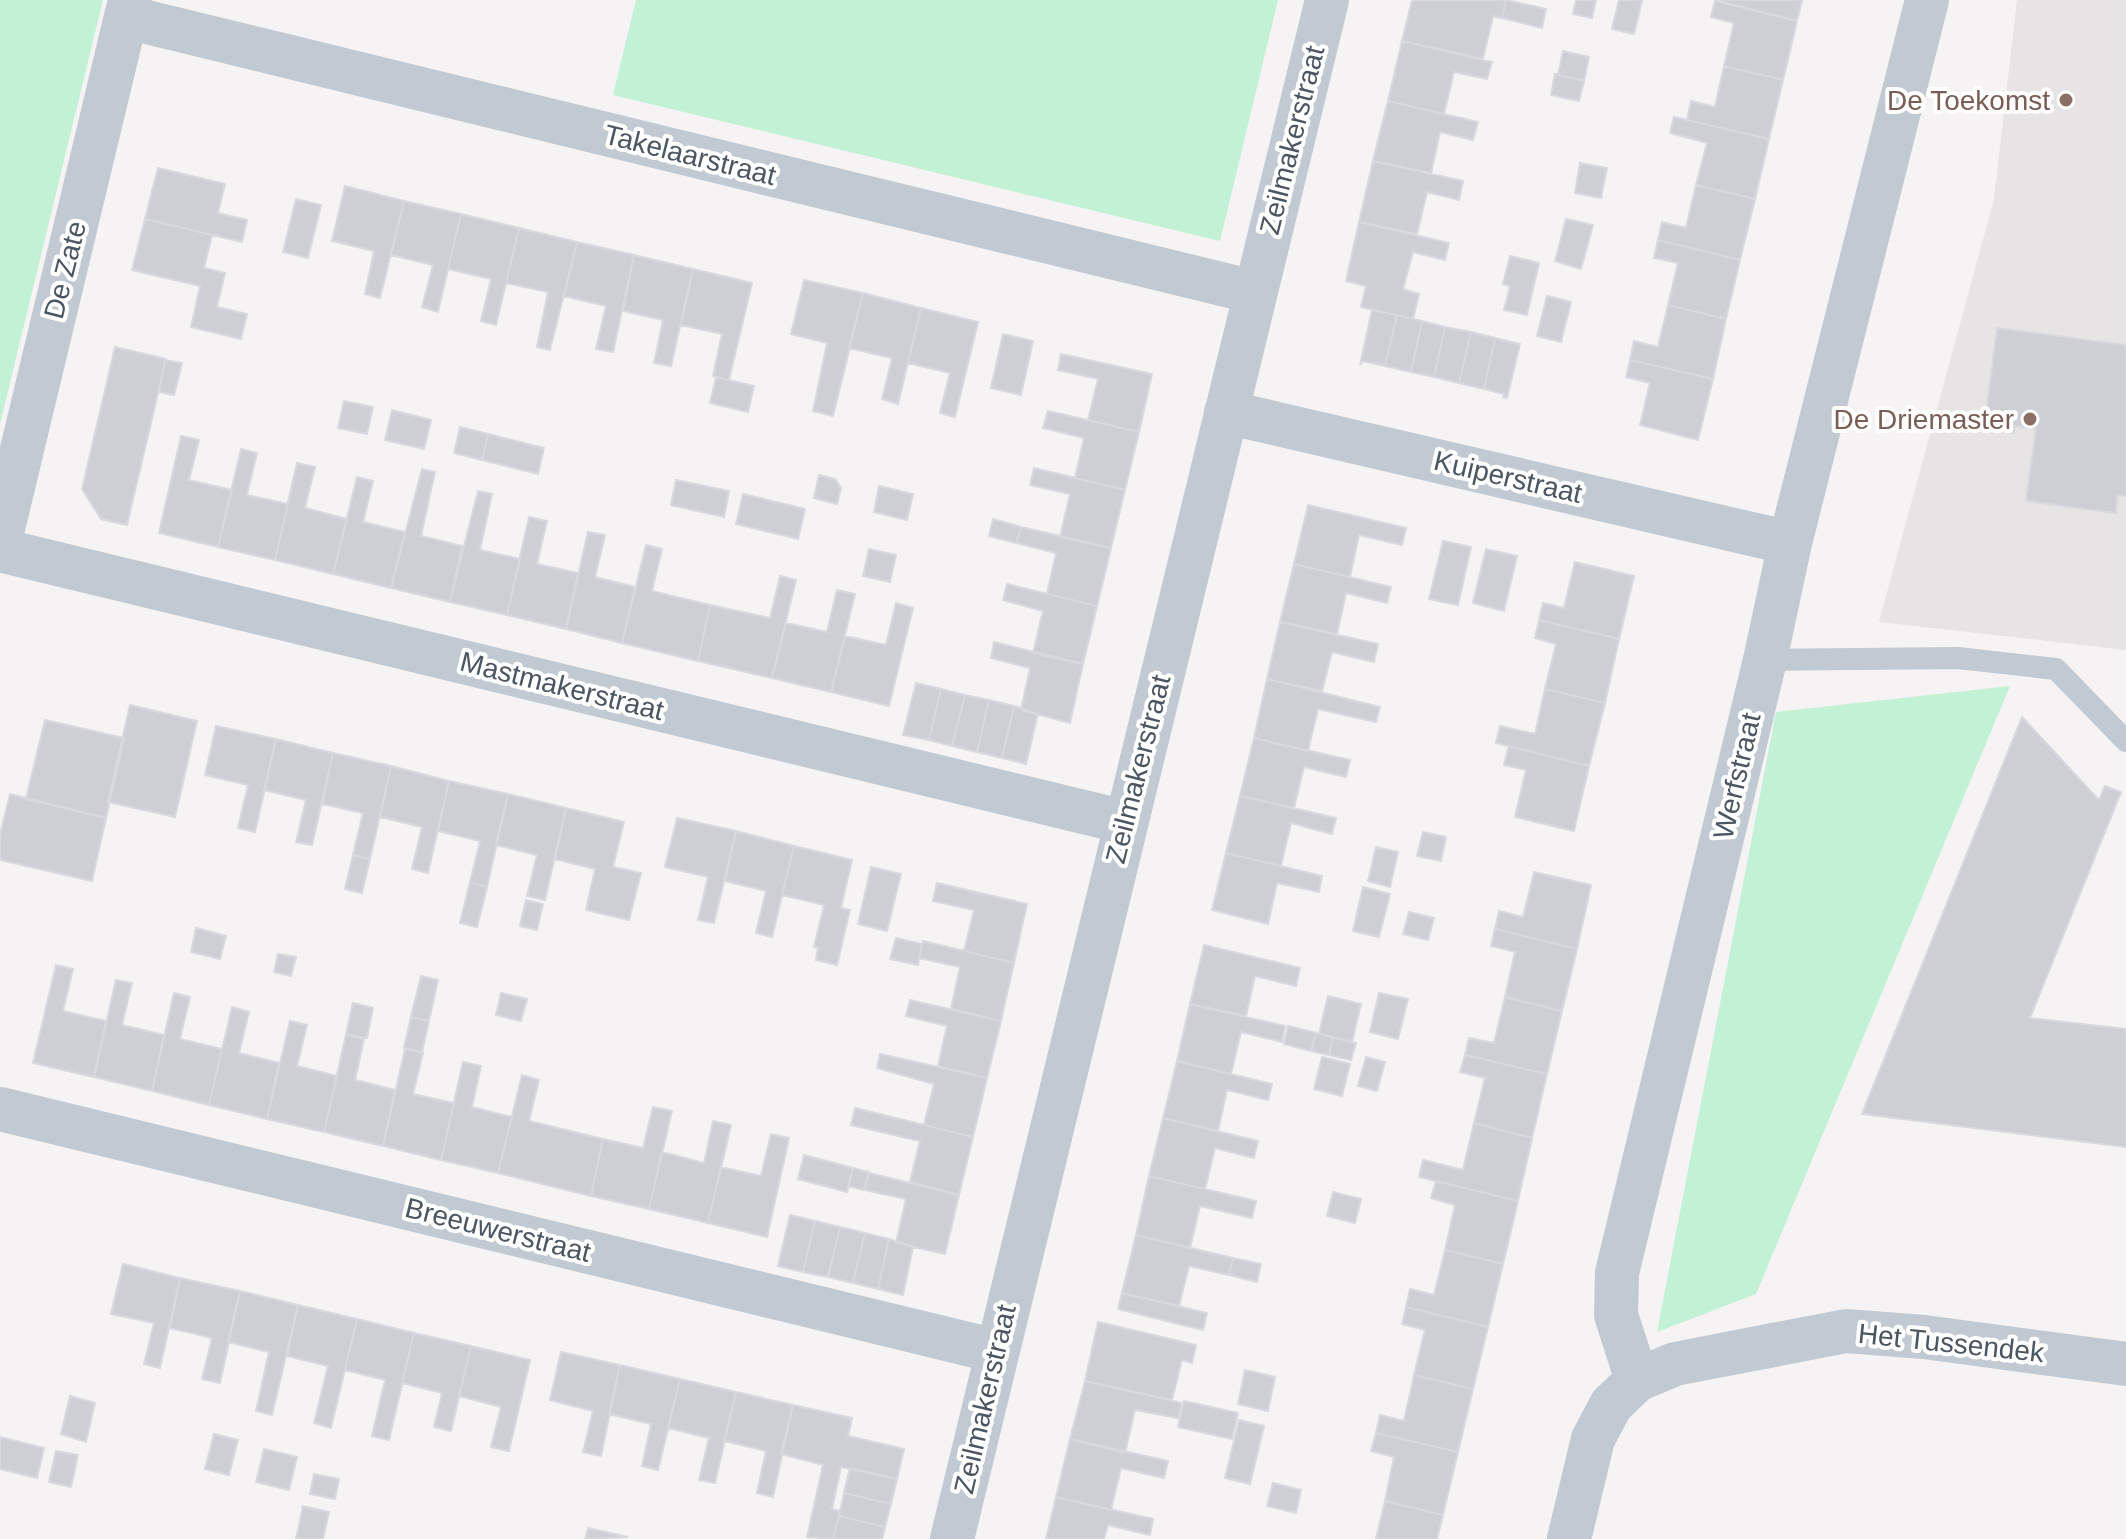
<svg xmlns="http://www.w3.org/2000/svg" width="2126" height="1539" font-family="Arial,sans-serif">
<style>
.education{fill:#e6e4e5}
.green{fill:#c3f1d5}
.building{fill:#cdcfd5;stroke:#d7d9de;stroke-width:2}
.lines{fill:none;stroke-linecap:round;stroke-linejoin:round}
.service{stroke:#c1cad2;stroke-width:22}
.minor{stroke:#c1cad2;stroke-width:44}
.education-dot{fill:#8d6e63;stroke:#fff;stroke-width:3}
.labels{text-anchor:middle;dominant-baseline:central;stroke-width:8;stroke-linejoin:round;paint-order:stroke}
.education-label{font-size:28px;fill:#785e54;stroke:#fff;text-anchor:end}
.street-label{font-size:28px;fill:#4a5661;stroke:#fff}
</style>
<rect width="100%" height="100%" fill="#f5f3f3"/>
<path class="education" d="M2017 0H2126V650L1879 622 1994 199Z"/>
<path class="green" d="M0 0H103L0 424Z
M636 0H1278L1220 241 613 95Z
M2010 686 1756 1294 1657 1332 1776 712Z"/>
<path class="building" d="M1412 0H1506L1502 18 1493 16 1483 59 1402 41Z
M1506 0 1546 9 1542 28 1502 18Z
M1576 0H1596L1592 18 1573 14Z
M1619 0H1642L1634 34 1612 29Z
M1715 0H1802L1797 21Z
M1715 1 1797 21 1783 80 1724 66 1734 23 1711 17Z
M1402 41 1492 62 1487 79 1454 72 1444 114 1388 101Z
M1563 51 1589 57 1584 81 1558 75Z
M1724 66 1783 80 1769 139 1687 120 1691 101 1715 107Z
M1555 74 1584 81 1579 101 1551 95Z
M1388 101 1478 122 1473 140 1440 132 1431 173 1373 161Z
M1674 117 1769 139 1755 199 1696 185 1707 143 1670 133Z
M1373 161 1463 181 1459 200 1427 192 1417 234 1359 222Z
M1580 163 1607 168 1601 198 1575 193Z
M158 168 225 184 218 213 247 220 242 242 145 219Z
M1696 185 1755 199 1740 260 1658 240 1662 222 1686 228Z
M345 186 404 201 380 298 365 294 374 251 332 241Z
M296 199 321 205 308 258 283 252Z
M404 201 461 214 438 312 422 307 433 265 391 255Z
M461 214 519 228 496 325 481 321 491 279 448 269Z
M145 219 212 235 204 268 225 273 217 307 247 314 241 339 191 327 200 286 132 270Z
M1566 219 1593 225 1581 269 1555 261Z
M1359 222 1449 243 1445 260 1413 252 1403 289 1419 294 1413 319 1361 307 1366 286 1346 281Z
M519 228 577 242 550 350 537 347 548 292 506 283Z
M1658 240 1740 260 1726 319 1668 305 1678 263 1654 258Z
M577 242 634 255 613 352 596 349 606 306 564 296Z
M634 255 693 269 671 366 654 363 663 320 623 311Z
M1510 256 1539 263 1527 315 1504 310 1510 286 1503 284Z
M693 269 752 283 729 380 713 376 722 334 681 325Z
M804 280 863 293 833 416 813 411 827 343 791 334Z
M863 293 921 308 898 404 882 399 892 358 849 348Z
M1547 296 1571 302 1561 342 1537 336Z
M1668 305 1726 319 1713 379 1630 360 1634 341 1658 347Z
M921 308 978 322 955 417 940 413 950 373 908 363Z
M1372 310 1397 315 1385 366 1363 361 1360 365Z
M1397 315 1422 321 1411 372 1385 366Z
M1422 321 1445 327 1434 377 1411 372Z
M1445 327 1471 332 1459 383 1434 377Z
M1997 328 2126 345V496L2117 495 2116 513 2026 501 2036 429 2015 426 2014 433 1984 429Z
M1471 332 1495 338 1484 389 1459 383Z
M1003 334 1033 341 1021 395 991 388Z
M1495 338 1520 344 1507 398 1503 397 1504 394 1484 389Z
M115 347 166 359 127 525 101 519 82 489Z
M1061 354 1152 374 1139 432 1088 420 1098 379 1058 370Z
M165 360 182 363 174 395 159 392Z
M1630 360 1713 379 1698 440 1640 425 1650 383 1626 377Z
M716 377 754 386 748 412 710 403Z
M344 401 373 407 367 434 338 428Z
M392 410 431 420 424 449 385 440Z
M1048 411 1139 432 1125 490 1075 478 1084 438 1043 428Z
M460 427 488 434 482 460 454 453Z
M488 434 544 448 538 474 482 460Z
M181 436 199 440 189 480 232 490 218 547 159 533Z
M241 449 257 453 247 495 288 504 275 560 218 547Z
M297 463 315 467 305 508 347 519 333 574 275 560Z
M1034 468 1125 490 1111 548 1060 537 1070 494 1030 485Z
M422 469 435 472 421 536 462 546 450 602 391 588Z
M819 475 835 479 841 488 837 504 814 498Z
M357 477 373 481 363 522 405 532 391 588 333 574Z
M676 480 729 491 724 517 671 505Z
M879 486 913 494 907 520 874 512Z
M478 491 492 494 480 550 520 559 507 615 450 602Z
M743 494 805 509 798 539 736 524Z
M1308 505 1406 528 1402 545 1359 535 1350 577 1294 564Z
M529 517 547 521 537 564 578 573 566 629 507 615Z
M993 519 1021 527 1016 543 989 536Z
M1021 527 1111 548 1097 606 1047 594 1056 553 1016 543Z
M588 532 605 535 595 577 635 587 622 643 566 629Z
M1443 541 1471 547 1458 605 1429 599Z
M646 545 662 549 652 591 710 605 698 661 622 643Z
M869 549 896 555 890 582 863 576Z
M1486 549 1517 556 1504 611 1473 603Z
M1575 562 1634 576 1619 639 1539 620 1543 603 1564 608Z
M1294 564 1391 587 1387 603 1346 593 1337 634 1280 622Z
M780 576 796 580 772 678 698 661 710 605 770 618Z
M1007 584 1097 606 1083 664 1033 653 1043 611 1003 600Z
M837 590 855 594 831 692 772 678 786 623 827 632Z
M896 603 913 608 889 706 831 692 845 636 886 645Z
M1539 620 1619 639 1605 703 1545 689 1556 644 1535 638Z
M1280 622 1378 644 1374 662 1332 652 1322 691 1267 679Z
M994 642 1083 664 1070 723 1021 710 1030 668 991 658Z
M1267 679 1380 707 1376 722 1318 709 1308 751 1254 738Z
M916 683 941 689 929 740 903 735Z
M941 689 965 695 952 746 929 740Z
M1545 689 1605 703 1589 766 1496 743 1500 726 1535 734Z
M965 695 989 700 977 752 952 746Z
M989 700 1014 706 1002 758 977 752Z
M130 705 197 721 175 817 108 802Z
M1014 706 1038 714 1026 764 1002 758Z
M2022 717 2099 800 2105 786 2121 792 2030 1018 2126 1029V1147L1862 1114Z
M45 720 124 738 106 818 26 799Z
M216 726 276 739 255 832 238 828 248 785 205 775Z
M1254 738 1350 760 1346 777 1304 767 1294 808 1240 796Z
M276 739 333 753 312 845 296 842 306 800 264 790Z
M1509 746 1589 766 1574 831 1515 817 1526 770 1504 765Z
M333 753 391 766 370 859 353 855 363 813 322 804Z
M391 766 449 781 428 873 412 869 422 827 380 817Z
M449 781 508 794 487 887 470 882 480 841 438 831Z
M10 794 106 818 92 881 0 860V835Z
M508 794 566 808 545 900 527 896 537 855 496 845Z
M1240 796 1336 818 1332 834 1291 823 1281 866 1226 853Z
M566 808 624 822 613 867 641 873 629 920 586 910 595 869 555 859Z
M677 818 736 831 714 923 698 920 708 877 665 867Z
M736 831 794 846 772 937 756 933 766 891 725 881Z
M1423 832 1446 837 1441 861 1417 856Z
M794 846 852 860 841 908 850 910 837 965 816 960 818 948 814 947 824 905 782 895Z
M1376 847 1398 852 1390 887 1368 881Z
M1226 853 1322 876 1319 892 1277 883 1268 924 1212 910Z
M353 855 370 859 362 893 345 889Z
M871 867 901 874 887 931 858 924Z
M1534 872 1591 885 1577 949 1495 929 1499 911 1523 917Z
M470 882 487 887 477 927 460 923Z
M937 883 1027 904 1014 963 964 951 974 910 933 901Z
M1363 887 1390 894 1379 937 1353 931Z
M526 900 543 904 537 930 520 926Z
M1409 912 1434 918 1428 940 1403 934Z
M196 928 226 936 220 959 191 952Z
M1495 929 1577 949 1562 1011 1505 997 1515 952 1491 946Z
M896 938 922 944 918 965 890 959Z
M923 941 1014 963 1001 1021 951 1009 960 967 919 958Z
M1204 945 1300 968 1296 986 1255 976 1246 1016 1190 1004Z
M278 954 296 957 291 976 274 972Z
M56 965 73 969 63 1011 106 1021 94 1077 33 1063Z
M421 976 438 980 429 1021 411 1017Z
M116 980 132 983 122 1025 164 1035 152 1091 94 1077Z
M174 993 190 997 180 1039 222 1049 209 1105 152 1091Z
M501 993 527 999 521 1021 496 1015Z
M1379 993 1408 999 1398 1039 1370 1032Z
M1328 996 1361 1004 1352 1042 1319 1034Z
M1505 997 1562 1011 1547 1074 1465 1055 1469 1038 1494 1043Z
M910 1000 1001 1021 987 1078 938 1066 947 1026 906 1016Z
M353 1003 373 1008 367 1038 346 1034Z
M1190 1004 1285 1026 1282 1042 1241 1032 1231 1074 1177 1061Z
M232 1007 249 1012 239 1053 279 1063 267 1119 209 1105Z
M411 1017 429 1021 422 1052 404 1048Z
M290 1021 307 1025 297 1066 337 1076 324 1132 267 1119Z
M1288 1026 1316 1033 1311 1051 1284 1044Z
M1316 1033 1333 1037 1329 1055 1311 1051Z
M346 1035 364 1039 355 1080 395 1090 383 1146 324 1132Z
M1333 1037 1356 1043 1351 1060 1329 1055Z
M405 1049 423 1053 413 1094 454 1103 441 1160 383 1146Z
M880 1054 987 1078 973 1137 924 1125 934 1084 877 1068Z
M1465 1055 1547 1074 1532 1138 1474 1123 1485 1078 1460 1072Z
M1322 1057 1350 1064 1342 1096 1314 1089Z
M1366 1057 1385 1062 1377 1091 1358 1086Z
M1177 1061 1272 1084 1268 1100 1227 1090 1218 1131 1163 1118Z
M463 1062 481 1066 472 1107 512 1117 498 1173 441 1160Z
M522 1075 539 1080 529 1121 603 1139 591 1196 498 1173Z
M653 1107 672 1111 649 1209 591 1196 603 1139 643 1148Z
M855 1108 973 1137 959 1195 910 1182 920 1141 851 1125Z
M1163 1118 1258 1141 1254 1158 1215 1148 1205 1189 1149 1176Z
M713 1121 731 1125 708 1223 649 1209 662 1152 704 1163Z
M1474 1123 1532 1138 1518 1201 1419 1177 1423 1160 1463 1170Z
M771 1134 789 1138 767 1237 708 1223 721 1167 761 1176Z
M804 1155 853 1168 847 1192 798 1179Z
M853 1168 869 1172 864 1190 848 1186Z
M869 1173 959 1195 945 1254 896 1243 906 1199 865 1190Z
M1149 1176 1256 1201 1252 1218 1200 1206 1190 1248 1136 1235Z
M1436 1181 1518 1201 1503 1264 1445 1250 1455 1205 1431 1198Z
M1333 1192 1361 1199 1355 1223 1327 1216Z
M790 1215 815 1221 803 1272 778 1266Z
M815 1221 840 1227 828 1277 803 1272Z
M840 1227 865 1233 853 1283 828 1277Z
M865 1233 889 1239 878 1289 853 1283Z
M1136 1235 1233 1258 1229 1275 1189 1266 1179 1306 1122 1293Z
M889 1239 913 1247 903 1295 878 1289Z
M1445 1250 1503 1264 1488 1327 1406 1307 1410 1289 1434 1295Z
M1233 1258 1261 1264 1257 1282 1229 1275Z
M123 1264 180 1278 160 1368 144 1364 154 1323 111 1314Z
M180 1278 240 1291 220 1383 202 1379 212 1338 170 1328Z
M240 1291 298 1305 272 1415 256 1411 269 1352 228 1342Z
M1122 1293 1207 1313 1203 1330 1118 1309Z
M298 1305 357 1319 331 1428 314 1423 328 1366 287 1356Z
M1406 1307 1488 1327 1473 1389 1414 1375 1425 1330 1402 1324Z
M357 1319 414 1333 389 1440 372 1436 385 1380 345 1370Z
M1098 1322 1196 1345 1192 1363 1182 1360 1172 1400 1085 1381Z
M414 1333 471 1346 451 1431 434 1427 442 1393 402 1383Z
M471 1346 530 1360 509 1451 491 1447 501 1407 459 1396Z
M561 1352 620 1365 601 1456 583 1452 593 1411 550 1400Z
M620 1365 680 1379 658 1470 642 1466 651 1424 609 1414Z
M1245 1370 1275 1377 1268 1411 1238 1404Z
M1414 1375 1473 1389 1458 1452 1376 1433 1380 1415 1404 1421Z
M680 1379 736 1392 715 1483 699 1480 709 1438 668 1428Z
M1085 1381 1182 1403 1178 1418 1135 1410 1125 1453 1070 1439Z
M736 1392 793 1405 773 1497 757 1493 766 1451 724 1441Z
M70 1396 95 1403 86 1442 61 1434Z
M1184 1401 1238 1413 1232 1439 1178 1427Z
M793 1405 852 1418 848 1436 904 1449 897 1479 841 1467 832 1509 840 1511 833 1539 807 1537 823 1465 781 1454Z
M1239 1420 1264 1426 1250 1484 1225 1478Z
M1376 1433 1458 1452 1443 1515 1385 1501 1394 1457 1371 1451Z
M214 1434 238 1440 229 1475 205 1469Z
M0 1437 44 1448 37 1478 0 1469Z
M1070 1439 1168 1461 1164 1478 1121 1468 1111 1510 1056 1497Z
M264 1449 297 1457 289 1490 256 1482Z
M56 1451 78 1455 71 1487 49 1482Z
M850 1468 897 1479 891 1504 844 1493Z
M314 1474 339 1479 335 1499 310 1494Z
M1273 1483 1301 1490 1296 1513 1267 1506Z
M844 1493 891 1504 885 1527 839 1516Z
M1056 1497 1153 1519 1150 1535 1108 1525 1104 1539H1046Z
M1385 1501 1443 1515 1437 1539H1376Z
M303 1506 329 1512 323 1539H296Z
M839 1516 885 1527 882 1539H833Z
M588 1528 628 1537 585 1539Z"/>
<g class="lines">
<path class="service" d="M1765 660 1958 658 2056 669 2126 741"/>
<path class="minor" d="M126 17 1254 292
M1226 412 1790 543
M0 541 130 0
M0 550 1125 822
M0 1109 996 1351
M1637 1380 1616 1315 1617 1273 1765 660 1790 543 1927 0
M952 1539 1327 0
M1569 1539 1593 1439 1611 1405 1637 1380 1675 1364 1846 1331 1924 1337 2126 1364"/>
</g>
<g class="education-dot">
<circle cx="2066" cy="100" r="8"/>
<circle cx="2030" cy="419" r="8"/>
</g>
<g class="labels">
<g class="education-label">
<text x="2050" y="100">De Toekomst</text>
<text x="2014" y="419">De Driemaster</text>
</g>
<g class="street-label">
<text transform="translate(1292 140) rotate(-76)">Zeilmakerstraat</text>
<text transform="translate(690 155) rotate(14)">Takelaarstraat</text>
<text transform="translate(65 270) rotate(-76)">De Zate</text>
<text transform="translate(1508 477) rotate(13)">Kuiperstraat</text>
<text transform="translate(562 686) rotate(14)">Mastmakerstraat</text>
<text transform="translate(1138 769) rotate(-76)">Zeilmakerstraat</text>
<text transform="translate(1737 776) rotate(-77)">Werfstraat</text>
<text transform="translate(498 1230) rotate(14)">Breeuwerstraat</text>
<text transform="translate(1951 1343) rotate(6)">Het Tussendek</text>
<text transform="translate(985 1399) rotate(-77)">Zeilmakerstraat</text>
</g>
</g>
</svg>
